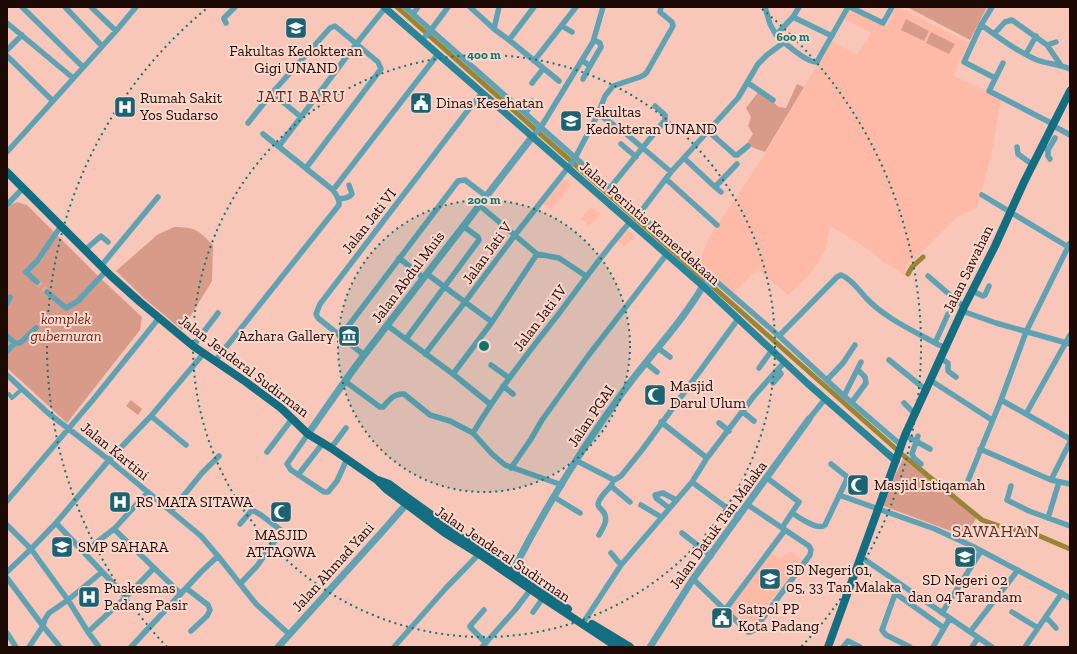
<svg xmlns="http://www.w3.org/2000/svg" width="1077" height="654" font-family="'Zilla Slab',serif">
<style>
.built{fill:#febaa7}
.green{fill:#d89b8a}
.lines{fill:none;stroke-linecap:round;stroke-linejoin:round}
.canal{stroke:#998634;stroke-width:5}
.minor-tunnel{stroke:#d8ab9f;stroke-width:5.5;stroke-dasharray:5.5 3;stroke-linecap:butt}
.pedestrian{stroke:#5ea2b3;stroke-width:4}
.minor{stroke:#5ea2b3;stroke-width:5.5}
.tertiary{stroke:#5ea2b3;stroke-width:7}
.secondary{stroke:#28859a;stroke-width:7}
.primary{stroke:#136e81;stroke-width:8}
.ring{fill:none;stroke:#0f766e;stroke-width:2;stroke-dasharray:2 4}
.labels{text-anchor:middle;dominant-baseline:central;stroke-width:4;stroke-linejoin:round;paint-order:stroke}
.poi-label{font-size:15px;fill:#1e0a05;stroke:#fdd8cd;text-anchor:start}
.street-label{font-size:15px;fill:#1e0a05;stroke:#fdd8cd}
.park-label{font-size:15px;font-style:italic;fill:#6f2714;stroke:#fdd8cd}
.quarter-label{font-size:17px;letter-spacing:1px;fill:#5e2e21;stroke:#fdd8cd}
.centre{fill:#0f766e;stroke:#fdd8cd;stroke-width:2}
.ring-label{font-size:12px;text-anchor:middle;font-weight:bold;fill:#0f766e;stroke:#fdd8cd;stroke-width:4;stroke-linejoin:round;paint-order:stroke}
</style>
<rect width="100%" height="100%" fill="#f9c7ba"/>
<path class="built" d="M896 7H899L969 43 953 75 1001 99 992 152 977 208 957 217 915 259 906 265 905 275 881 261V259L862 245 830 226 826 248 818 263 806 278 788 295 757 269 734 293 699 262 709 238 763 157 831 41 857 55 871 33 843 18 849 8 887 26Z
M562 178 571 186 551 210 542 203Z
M591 207 600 214 589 226 581 219Z
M627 229 635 237 624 247 616 239Z
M791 551 802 561 756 620 750 626 728 610 770 553 779 558 786 555Z"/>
<path class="green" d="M907 7H987L970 40Z
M906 19 929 31 924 41 901 30Z
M931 32 955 44 949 54 926 43Z
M797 84 804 87 765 152 746 145 753 134 748 126 751 117 746 108 759 91 779 107 786 108Z
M17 202 27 205 97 275 142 317 140 330 67 423 7 368V210L11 205Z
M174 227C196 227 198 230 213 245L212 281 182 330 144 298 116 271 157 235Z
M131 400 142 409 138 415 126 406Z
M903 459 977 516 967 537 881 505Z"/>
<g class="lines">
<path class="canal" d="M397 7 904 456 982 520 1005 528 1030 532 1070 549
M908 274 912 267 923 257"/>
<path class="minor-tunnel" d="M37 282 47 292"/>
<path class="pedestrian" d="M9 394 12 398 22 389"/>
<path class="minor" d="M22 7 83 67
M65 7 102 46
M91 7 116 31
M405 7 639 214 779 336 844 396 901 445
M470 7 494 29 509 40 559 81
M765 7 770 24 776 35
M850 7 883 23 892 7
M992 7 981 25 964 62 995 78
M413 14 418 7
M793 17 799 7
M7 23 73 78
M226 23 224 19V18L235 7
M981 25C999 37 1017 52 1037 60 1048 64 1059 64 1070 69
M562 26 572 32
M494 29 499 7
M994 34 1005 22 1012 20 1047 45 1060 64
M832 36 793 17 776 35C783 42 807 63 817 62L818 60 848 7
M422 40 431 30 448 7
M509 40 534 7
M1047 45 1056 42
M7 50 22 35
M1026 54 1036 36
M7 56 53 101
M534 61 576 7
M583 61 590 66 601 47 600 43 594 40
M1003 63 989 91 1053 124
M583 79 590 66
M532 83 543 69
M748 83 773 100
M272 93 301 117
M525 113 530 107 532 101
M598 114 624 132 671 172
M248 123 272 93 330 28 335 26 378 62 381 69 306 168
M1052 125 1070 135
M708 131 735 155H737L748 146
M532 137 541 127 593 42 603 7
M621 144 636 157
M279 146 357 43 385 8
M1042 146 1048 150V156L1050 159
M1017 147 1018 154 1033 165
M1048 150 1055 138
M7 152 116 31 136 7
M684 158 715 187 737 164
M666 179 717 225
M715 187 721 192
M610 188 665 120V115L655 106
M333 190 438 54
M982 195 1070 248
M339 199C344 198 348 199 352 194L349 185
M7 205 23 188
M479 205 537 254 559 258 586 276
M639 214 671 172 738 98 758 64 767 55 783 43
M85 250 101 236 108 242
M399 258 424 278
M101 266 158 197
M427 274 492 322
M928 276 964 307
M37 282 26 272 37 261 61 226
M703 286 711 276
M707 289 714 280
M972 291 983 296 985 295 989 286
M47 292 66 308 78 301 106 271
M7 303 10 297
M962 311 996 323 1070 344
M388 326 453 374 490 404
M7 336 15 343H20L36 328
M779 336 837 277 841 275C850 278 859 290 866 298 886 319 914 331 939 345L945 347
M340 337 458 181 465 180 486 196
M406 339 479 240 478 237 463 226
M935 343 948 314
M193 346 218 313
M658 348 670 357
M7 351 15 343
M425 354 465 302 515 235 574 160 598 114 605 96 613 86 640 77 644 75 647 72 673 26 672 22 660 12 661 7
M364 355 318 318 316 314 320 304 440 147 465 114 482 93
M940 358 948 363V371L956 377
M889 360 926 390
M215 361 339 205C340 199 336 195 333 190L263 134
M646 363 657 372
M491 365 509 378
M759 368 772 350
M453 374 492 322 537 254
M7 375 48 413 109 460 201 536 218 556 256 604 289 634
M827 380 843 363 855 345
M930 380 992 420
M346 382 380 407H383C389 400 394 393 404 394L430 415 450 421 473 433 492 454 505 465 562 485
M773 383 781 374 778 369
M503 386 513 394
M844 396 861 362
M1001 400 1026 414 1070 335
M852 402 866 383 865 377 858 370
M904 403 915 414
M743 412 754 421
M1026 414 1070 439
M151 416 186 445
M809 419 825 399
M661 422 707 458
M719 423 729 431
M473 433C498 391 527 354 557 316 581 284 604 252 630 222
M308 434 287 464 291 470 324 492H328L337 481 347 459
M905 435 930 449
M918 436 912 454 914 458 921 464
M331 448 346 428
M980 449 1051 480 1070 484
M267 452 292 419
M577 461 614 480 621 476 642 450 738 319
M511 468 531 439 542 420 588 356 666 255
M298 475 323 443
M767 478 799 502 782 528
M1051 480 1070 442
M692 482 739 517
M612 484 611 486 630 502
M1011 486 1007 500 1029 511 1070 526
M965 488 1001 400 1026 332 1070 243
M839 495 935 529 972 546 1070 598
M554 497 580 513
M7 501 92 401 159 318
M641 505 661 517
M669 508 656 498 655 495 663 493 676 500
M171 511 202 473 219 456
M792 513C800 518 818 531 825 525L847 479 846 476 831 464
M1048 518 1059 482
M56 523 126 597
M240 524 252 510 261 515 282 531 257 566 240 584
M7 525 31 549 7 572
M114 529 181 594
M682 533 711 556
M599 535C604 526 610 518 601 509 599 507 598 507 598 504 599 498 607 490 611 486
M84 552 114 529 148 492
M611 553 621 565
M861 557 992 647
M7 578 43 626 45 619 49 613 68 600 102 572
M693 579 748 632H750L754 630 810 555 811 550 809 546 748 505
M899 583 882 630 886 635 910 647
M186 588 208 605 210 610 207 616 191 631
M895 593 944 628
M484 610 470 626V627L486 643
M725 610 785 530
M533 612 543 598
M1012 612 1038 628
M942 613 981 551
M1046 617 1056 628
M585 620 621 565 692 482 707 458 754 396 778 369 785 362
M88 632 126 597 154 568
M970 632 1018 570
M7 633 16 647
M29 647 43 626 60 647
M99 647 88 632 68 600 31 549 56 523 109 460 151 416 204 353
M131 647 201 572 218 556
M394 647 446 588 479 554
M482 647 515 610 531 589
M843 647 848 641 860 647
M933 647 950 618
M972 647 978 638
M1025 647 1062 593"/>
<path class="tertiary" d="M308 434C327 407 345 380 365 354 421 282 476 209 532 137
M513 570C545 509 582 447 623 392 649 356 680 325 703 286
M278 647 382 532 410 500
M650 647 693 579 809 419"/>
<path class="secondary" d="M384 7 703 286 807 383 896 461"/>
<path class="primary" d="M7 172 111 276 140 302 193 346 246 382 281 408 308 434 331 448 377 480 386 489 445 533 479 554 543 598 617 647
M378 480 389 484C447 528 509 566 568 609
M592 624 630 647
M828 647 905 435 964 307 995 246 1024 182 1070 91"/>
</g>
<circle cx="484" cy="346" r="146" fill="#0f766e" fill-opacity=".12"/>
<g class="ring">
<circle cx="484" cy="346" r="146"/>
<circle cx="484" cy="346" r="291"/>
<path d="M167 647A437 437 0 0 1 206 9M762 9A437 437 0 0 1 801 647"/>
</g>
<defs>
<g id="university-square" transform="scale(1.15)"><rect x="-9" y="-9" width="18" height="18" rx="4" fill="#1b6272" stroke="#fdd8cd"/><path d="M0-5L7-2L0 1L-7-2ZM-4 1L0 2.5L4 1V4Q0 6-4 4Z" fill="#fff"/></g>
<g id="civic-square" transform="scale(1.15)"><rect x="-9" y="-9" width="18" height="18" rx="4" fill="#1b6272" stroke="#fdd8cd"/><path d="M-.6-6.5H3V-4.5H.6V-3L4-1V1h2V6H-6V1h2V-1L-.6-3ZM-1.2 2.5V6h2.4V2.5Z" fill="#fff"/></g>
<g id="hospital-square" transform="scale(1.15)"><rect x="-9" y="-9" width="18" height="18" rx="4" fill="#1b6272" stroke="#fdd8cd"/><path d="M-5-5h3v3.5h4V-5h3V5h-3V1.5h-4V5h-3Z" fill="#fff"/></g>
<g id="museum-square" transform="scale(1.15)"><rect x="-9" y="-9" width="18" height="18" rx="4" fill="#1b6272" stroke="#fdd8cd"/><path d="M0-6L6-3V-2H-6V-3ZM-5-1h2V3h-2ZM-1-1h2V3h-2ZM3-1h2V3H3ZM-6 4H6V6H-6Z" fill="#fff"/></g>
<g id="mosque-square" transform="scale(1.15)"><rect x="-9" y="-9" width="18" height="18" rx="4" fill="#1b6272" stroke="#fdd8cd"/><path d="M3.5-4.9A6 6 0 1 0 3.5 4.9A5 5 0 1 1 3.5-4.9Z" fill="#fff"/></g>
<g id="school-square" transform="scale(1.15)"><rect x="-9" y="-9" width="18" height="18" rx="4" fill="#1b6272" stroke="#fdd8cd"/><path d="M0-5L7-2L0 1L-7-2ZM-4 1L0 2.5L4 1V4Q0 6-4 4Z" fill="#fff"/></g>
</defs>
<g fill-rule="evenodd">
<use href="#university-square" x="296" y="28"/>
<use href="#civic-square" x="421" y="103"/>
<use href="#hospital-square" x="125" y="107"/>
<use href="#university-square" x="571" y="121"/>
<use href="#museum-square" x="349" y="336"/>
<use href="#mosque-square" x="655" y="395"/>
<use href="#mosque-square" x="858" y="485"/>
<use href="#hospital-square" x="120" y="502"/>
<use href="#mosque-square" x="281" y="512"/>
<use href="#school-square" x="62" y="547"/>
<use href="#school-square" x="965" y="557"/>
<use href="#school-square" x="770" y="579"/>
<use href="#hospital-square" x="89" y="597"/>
<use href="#civic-square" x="722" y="618"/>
</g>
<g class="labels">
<g class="poi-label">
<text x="296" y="51" text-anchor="middle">Fakultas Kedokteran<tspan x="296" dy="17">Gigi UNAND</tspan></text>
<text x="140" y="98">Rumah Sakit<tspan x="140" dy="17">Yos Sudarso</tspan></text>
<text x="436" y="103">Dinas Kesehatan</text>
<text x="586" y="112">Fakultas<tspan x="586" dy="17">Kedokteran UNAND</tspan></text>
<text x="334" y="336" text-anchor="end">Azhara Gallery</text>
<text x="670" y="386">Masjid<tspan x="670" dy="17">Darul Ulum</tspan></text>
<text x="874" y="485">Masjid Istiqamah</text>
<text x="136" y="502">RS MATA SITAWA</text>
<text x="281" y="535" text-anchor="middle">MASJID<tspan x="281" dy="17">ATTAQWA</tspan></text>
<text x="78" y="547">SMP SAHARA</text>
<text x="786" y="570">SD Negeri 01,<tspan x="786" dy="17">05, 33 Tan Malaka</tspan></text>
<text x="965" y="580" text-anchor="middle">SD Negeri 02<tspan x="965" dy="17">dan 04 Tarandam</tspan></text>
<text x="104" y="588">Puskesmas<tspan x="104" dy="17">Padang Pasir</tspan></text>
<text x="738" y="609">Satpol PP<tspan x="738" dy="17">Kota Padang</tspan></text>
</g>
<g class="street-label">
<text transform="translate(369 221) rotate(-52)">Jalan Jati VI</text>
<text transform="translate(650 223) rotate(41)">Jalan Perintis Kemerdekaan</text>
<text transform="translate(487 253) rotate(-54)">Jalan Jati V</text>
<text transform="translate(968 269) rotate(-64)">Jalan Sawahan</text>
<text transform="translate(408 277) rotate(-53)">Jalan Abdul Muis</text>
<text transform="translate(540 318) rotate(-53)">Jalan Jati IV</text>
<text transform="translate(244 366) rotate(37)">Jalan Jenderal Sudirman</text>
<text transform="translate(591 416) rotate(-56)">Jalan PGAI</text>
<text transform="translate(115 451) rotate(39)">Jalan Kartini</text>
<text transform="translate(718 525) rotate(-54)">Jalan Datuk Tan Malaka</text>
<text transform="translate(503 554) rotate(34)">Jalan Jenderal Sudirman</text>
<text transform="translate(333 567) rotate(-48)">Jalan Ahmad Yani</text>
</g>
<g class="park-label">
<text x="66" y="319">komplek<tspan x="66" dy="17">gubernuran</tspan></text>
</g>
<g class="quarter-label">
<text x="301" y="96">JATI BARU</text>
<text x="996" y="531">SAWAHAN</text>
</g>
</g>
<circle cx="484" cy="346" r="6" class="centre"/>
<g class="ring-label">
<text x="793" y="41">600 m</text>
<text x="484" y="59">400 m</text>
<text x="484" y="204">200 m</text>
</g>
<rect width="1077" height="654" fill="none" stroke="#1e0a05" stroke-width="16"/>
</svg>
